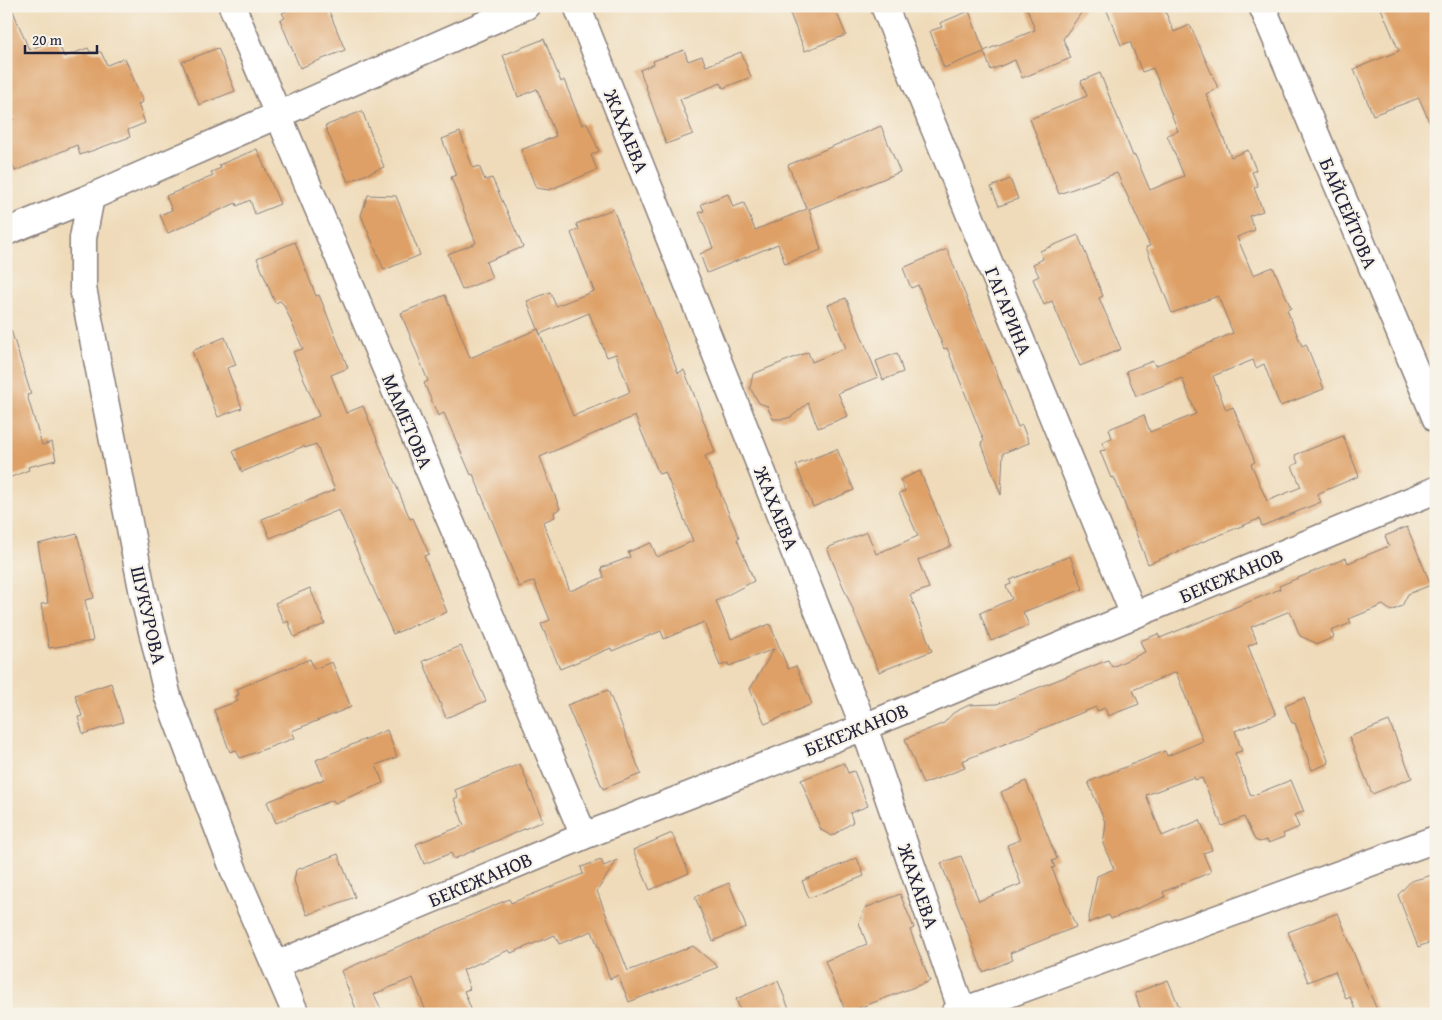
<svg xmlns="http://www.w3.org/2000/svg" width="1442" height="1020" font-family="'Gentium Book Plus',serif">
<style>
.building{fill:#dea066;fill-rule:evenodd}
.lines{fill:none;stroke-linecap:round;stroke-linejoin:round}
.minor-casing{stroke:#887e7a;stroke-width:29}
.minor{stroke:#fff;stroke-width:26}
.labels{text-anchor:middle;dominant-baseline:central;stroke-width:4.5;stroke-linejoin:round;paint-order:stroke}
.street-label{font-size:20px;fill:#22223b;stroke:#f7f3e8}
</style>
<rect width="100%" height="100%" fill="#f7f3e8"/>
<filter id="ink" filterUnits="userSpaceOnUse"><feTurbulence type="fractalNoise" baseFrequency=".02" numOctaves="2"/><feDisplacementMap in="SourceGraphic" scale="10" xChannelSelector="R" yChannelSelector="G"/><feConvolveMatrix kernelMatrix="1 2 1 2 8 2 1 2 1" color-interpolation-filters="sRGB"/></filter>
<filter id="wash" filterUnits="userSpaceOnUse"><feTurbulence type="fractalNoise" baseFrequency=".0096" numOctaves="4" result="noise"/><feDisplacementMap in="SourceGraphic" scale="20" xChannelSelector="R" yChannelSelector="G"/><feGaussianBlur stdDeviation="1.12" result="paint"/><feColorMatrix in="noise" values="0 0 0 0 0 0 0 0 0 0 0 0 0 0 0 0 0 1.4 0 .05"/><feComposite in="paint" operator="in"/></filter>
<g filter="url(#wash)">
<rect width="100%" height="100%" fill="#efdbba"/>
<g id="blocks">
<path class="building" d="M6 6H11L29 50 57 39 64 57 88 48 90 52H101L107 65 125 58 143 102 138 104 145 123 128 130 130 137 80 155 77 145 15 171 6 149V122L14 119 6 103Z
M298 6H327L345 50 300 68 280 20 285 18 282 13Z
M787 6H834L846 35 805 51Z
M1026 6H1086L1063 39 1071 58 1022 78 1015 60 991 70 984 52 944 68 930 31 942 27 940 23 969 11 984 51 1035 30Z
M1105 6H1163L1174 32 1190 25 1218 88 1206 94 1231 157 1248 150 1256 170 1252 172 1258 186 1254 188 1263 211 1249 216 1255 230 1237 237 1253 275 1273 267 1291 308 1287 310 1302 346 1306 344 1324 389 1280 406 1264 364 1256 368 1253 360 1213 376 1226 410 1233 407 1255 462 1251 464 1267 501 1301 487 1292 466 1298 463 1295 455 1343 436 1359 476 1317 494 1321 502 1262 526 1259 519 1148 564 1114 477 1111 478 1100 451 1105 450 1102 442 1112 438 1109 429 1144 415 1150 432 1196 414 1182 378 1136 396 1126 371 1153 361 1155 366 1233 333 1218 296 1172 313 1146 247 1150 246 1117 173 1059 194 1030 119 1087 96 1081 81 1100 73 1133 156 1135 155 1150 190 1184 176 1167 135 1178 131 1153 68 1142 72 1130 42 1121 45Z
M1380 6H1436V137L1419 98 1373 115 1354 69 1399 51Z
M544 39 561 82 564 80 582 125 587 123 599 151 591 155 597 170 549 190 536 188 521 150 556 136 537 89 518 97 503 55Z
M218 48 235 91 199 105 182 62Z
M684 50 688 61 702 56 706 66 741 52 751 77 723 88 721 83 680 99 693 134 666 144 640 70 654 64 653 61Z
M362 111 384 167 348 182 325 126Z
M881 126 900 172 809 209 821 250 785 264 778 244 707 273 700 254 713 248 699 212 704 211 701 204 728 194 733 207 744 203 755 230 807 209 788 165Z
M460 132 473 168 479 166 485 180 492 178 523 247 486 262 492 278 462 290 448 254 476 243 451 177 456 175 442 139Z
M257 149 280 204 255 214 250 200 237 206 236 203 168 233 160 215 172 210 166 196 213 176 211 172 221 168 219 165Z
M1010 179 1018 199 999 206 991 187Z
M368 195 396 196 420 255 384 270 361 215Z
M613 209 678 373 684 370 693 392 715 452 705 456 739 538 737 539 754 581 716 601 731 639 770 624 788 669 796 666 812 704 765 724 750 689 774 649 729 666 728 663 720 666 704 622 664 639 661 631 612 651 611 648 560 669 541 624 550 620 534 581 519 587 473 474 471 475 444 413 438 416 424 383 428 381 401 313 445 295 470 358 538 329 573 416 630 392 616 354 607 357 589 313 540 334 527 301 550 292 556 306 594 291 571 233 579 229 576 224ZM635 416 659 474 665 472 693 541 657 557 651 543 628 552 630 557 601 568 604 577 570 591 543 522 555 517 554 512 560 509 540 457Z
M1078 235 1103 296 1099 298 1121 349 1080 366 1052 301 1044 305 1033 279 1039 276 1033 264 1043 259 1040 251Z
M295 242 316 296 319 295 324 307 348 368 331 375 346 413 363 406 410 519 413 518 429 554 424 556 447 612 393 634 339 510 270 538 262 519 335 490 316 444 305 448 304 446 242 472 233 451 319 416 293 352 303 349 284 305 280 301 275 303 257 258Z
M947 249 1018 427 1022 425 1029 443 1003 453 1001 495 981 442 984 441 947 348 944 349 918 285 911 288 903 268Z
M846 298 878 377 838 393 848 416 818 428 808 403 791 417 784 419H773L767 406 759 403 750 388 753 374 808 352 812 362 846 348 828 305Z
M11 330 31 394 27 395 42 445 52 442 56 460 28 467 29 470 6 479V331Z
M225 337 236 365 227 368 242 408 218 417 192 351Z
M897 353 903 372 883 380 876 361Z
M837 449 854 490 813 507 796 465Z
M920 471 951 546 918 560 929 588 910 595 932 651 879 672 827 548 867 532 876 554 918 536 899 493 905 491 900 480Z
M1407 527 1431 585 1408 594 1402 606 1391 611 1383 605 1349 619 1351 623 1331 631 1334 637 1318 644 1300 636 1290 611 1251 627 1257 642 1248 646 1276 715 1235 731 1242 751 1235 753 1251 796 1291 780 1304 812 1294 815 1299 827 1283 834 1284 837 1268 843 1266 840 1260 842 1255 840 1244 817 1222 826 1202 778 1195 780 1194 777 1146 795 1162 836 1200 820 1212 850 1203 853 1211 872 1163 892 1165 897 1111 919 1109 915 1088 923 1097 876 1114 869 1103 844 1106 824 1088 782 1165 751 1167 756 1203 741 1176 672 1133 690 1139 704 1108 716 1105 708 1097 711 1096 707 962 761 965 768 923 784 905 739 944 723 953 713 969 705 997 704 1108 660 1112 667 1145 652 1140 641 1158 634 1160 638 1280 589 1279 586 1346 558 1348 563 1389 546 1385 536Z
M77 534 94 598 85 600 93 641 49 648 41 604 48 603 38 544Z
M1070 556 1083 589 1023 612 1029 625 991 641 980 613 1012 599 1006 586 1011 584 1010 580Z
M310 588 325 624 294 637 288 621 284 623 275 603Z
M461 646 486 701 446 718 423 661Z
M310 659 314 669 332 662 351 707 292 731 295 738 240 758 236 750 230 752 214 710 238 701 236 696 239 695 237 689Z
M111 683 123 722 83 734 78 717 82 716 75 695Z
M608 690 641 774 603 789 567 705Z
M1304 698 1329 763 1312 770 1295 723H1292L1285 706Z
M1389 721 1412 778 1372 794 1349 737Z
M387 730 397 757 376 765 383 783 335 803 333 800 276 823 267 802 324 779 316 760Z
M844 763 848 773 854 771 868 806 850 813 853 822 832 836 821 830 801 780Z
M520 764 543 821 454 859 451 853 424 864 416 844 464 825 454 799 458 797 455 790Z
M1026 781 1057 859 1052 861 1055 867 1052 868 1076 927 1010 953 1013 960 983 972 941 863 961 856 979 901 1021 884 1007 845 1020 840 1001 792Z
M672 833 689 873 650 890 633 850Z
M338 854 355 897 307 915 294 881 296 870Z
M857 858 864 876 809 898 802 881Z
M601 860 604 866 617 860 597 891 628 971 693 946 718 967 629 1002 618 975 610 979 592 931 559 944 555 935 511 953 509 950 463 970 470 989 464 991 473 1014H427L413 978 374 994 383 1014H358L341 971 509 899 511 903 583 874 581 867Z
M1436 874V940L1418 947 1398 895 1411 881Z
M729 883 746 927 713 941 695 897Z
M900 894 914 928 910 930 930 981 846 1013 825 961 867 944 859 923 865 908Z
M1338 913 1369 992 1379 1014H1357L1350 997 1346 999 1335 971 1308 982 1288 932Z
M1168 980 1182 1014H1142L1135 993Z
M778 981 791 1014H742L736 999Z"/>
</g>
</g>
<g filter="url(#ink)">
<use href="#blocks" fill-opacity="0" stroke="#887e7a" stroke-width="1"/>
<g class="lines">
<g class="minor-casing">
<path id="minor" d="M232 6 584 836
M577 6 864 727 963 1014
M884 6 1134 615
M1262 6 1436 419
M91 197 83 238V288L143 594 168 697 234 871 296 1014
M6 232 91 197 526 6
M275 965 584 836 864 727 1436 490
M954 1014 1436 839"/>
</g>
<use href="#minor" class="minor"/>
</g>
</g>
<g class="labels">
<g class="street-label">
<text transform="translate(627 131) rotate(68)">ЖАХАЕВА</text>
<text transform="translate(1349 213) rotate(67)">БАЙСЕЙТОВА</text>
<text transform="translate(1009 311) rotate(68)">ГАГАРИНА</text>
<text transform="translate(408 421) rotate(67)">МАМЕТОВА</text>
<text transform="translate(777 508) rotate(68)">ЖАХАЕВА</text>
<text transform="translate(1231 575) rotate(-23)">БЕКЕЖАНОВ</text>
<text transform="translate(149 615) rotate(77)">ШУКУРОВА</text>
<text transform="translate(856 729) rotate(-22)">БЕКЕЖАНОВ</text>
<text transform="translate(480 879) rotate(-23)">БЕКЕЖАНОВ</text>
<text transform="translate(919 886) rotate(71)">ЖАХАЕВА</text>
</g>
</g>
<rect width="1442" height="1020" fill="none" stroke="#f7f3e8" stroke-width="25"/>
<path d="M25 45v8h72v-8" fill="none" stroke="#22223b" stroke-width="2.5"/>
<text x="32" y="45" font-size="15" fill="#22223b" stroke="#f7f3e8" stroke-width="4" paint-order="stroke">20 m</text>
</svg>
